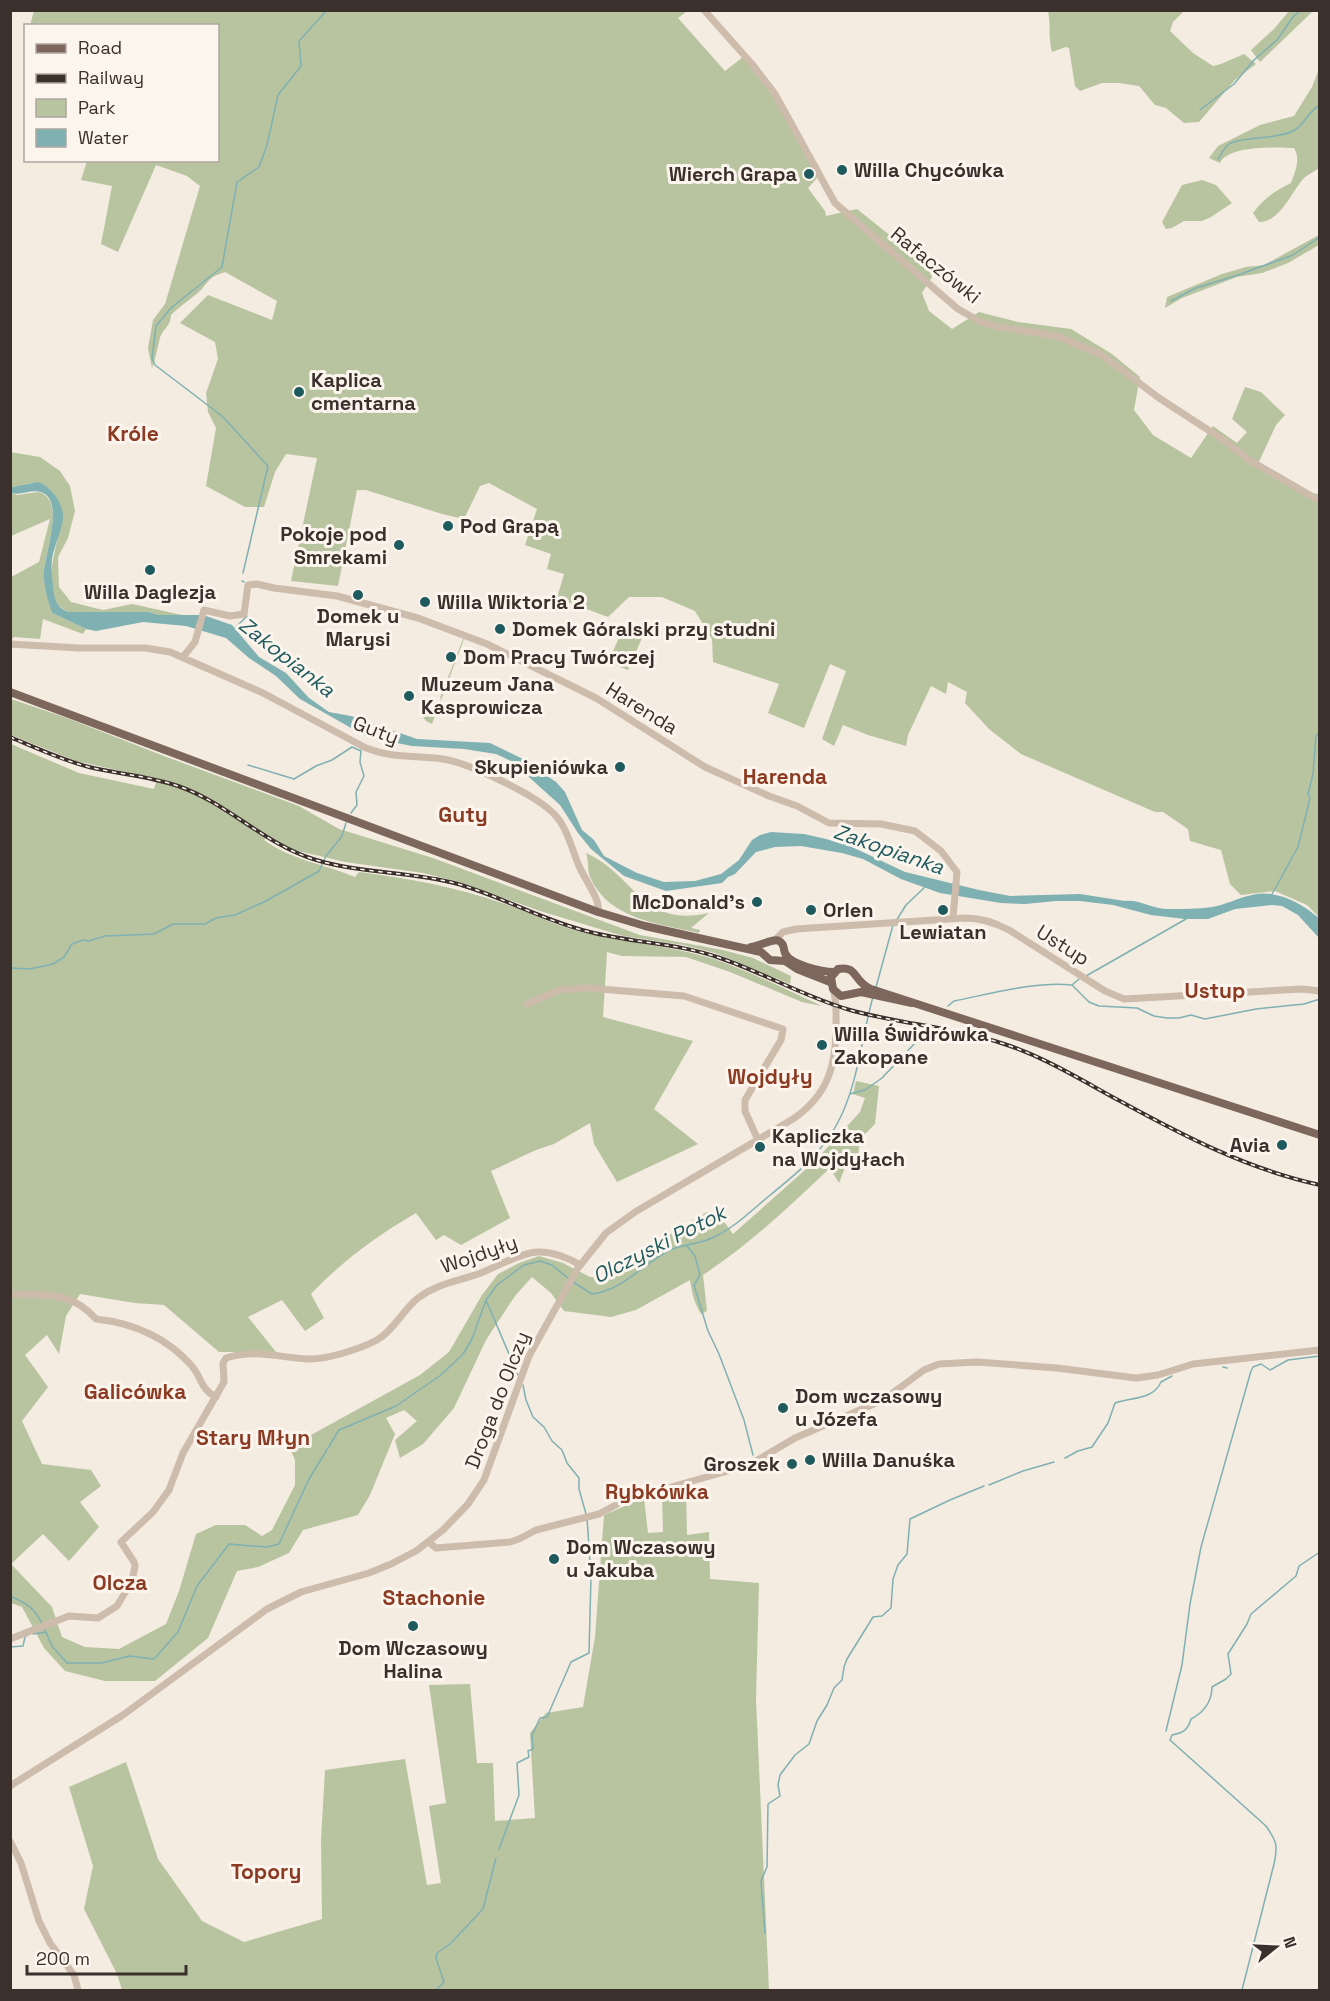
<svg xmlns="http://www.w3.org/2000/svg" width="1330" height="2001" font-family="'Space Grotesk',sans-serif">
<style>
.green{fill:#b8c4a0}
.water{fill:#7fb0b2}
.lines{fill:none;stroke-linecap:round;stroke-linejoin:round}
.stream{stroke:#7fb0b2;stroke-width:1.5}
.minor{stroke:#cdbbac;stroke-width:7}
.major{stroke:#7d675c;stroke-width:8}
.rail-casing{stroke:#3b302b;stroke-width:4}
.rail{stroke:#fbf5ee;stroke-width:1.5;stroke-dasharray:4.5;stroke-linecap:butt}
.poi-dot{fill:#1f5a5e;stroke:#fbf5ee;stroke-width:2}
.labels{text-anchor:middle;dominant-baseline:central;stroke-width:6;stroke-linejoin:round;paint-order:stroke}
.poi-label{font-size:20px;font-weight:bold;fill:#3b302b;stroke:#fbf5ee;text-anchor:start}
.street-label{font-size:20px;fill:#3b302b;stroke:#fbf5ee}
.neighbourhood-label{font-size:21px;font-weight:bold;fill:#8c3b22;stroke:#fbf5ee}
.water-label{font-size:21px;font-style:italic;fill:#1f5a5e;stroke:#fbf5ee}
</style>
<rect width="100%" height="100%" fill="#f4ebe1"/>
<path class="green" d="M34 10 687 11 678 18 725 71 743 57 776 98 818 177 808 188 825 211 826 216 857 209 926 264 932 277 922 293 929 311 952 329 979 312 1018 322 1071 329 1112 354 1140 377 1134 410 1153 435 1191 458 1213 426 1237 443 1247 432 1232 419 1245 387 1261 392 1285 415 1276 425 1257 466 1306 493 1319 494V917L1307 905 1275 891 1241 895 1230 884 1221 850 1190 841 1188 829 1163 812H1155L1021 754 989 729 965 703 967 692 948 682 946 694 931 686 908 735 906 746 868 735 843 725 834 746 822 739 846 671 830 664 804 728 768 713 779 684 713 662 712 639 695 611 662 597H629L608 617 557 598 564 574 547 569 551 554 525 545 537 509 489 483 480 486 464 519 442 514 366 490H357L338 586 291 581 317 458 286 454 275 472 264 507H245L206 486 216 428 208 412 206 393 218 359 215 342 180 323 208 295 272 320 277 301 225 272C210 277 211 278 202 289 195 296 179 307 171 315 170 328 163 328 160 338 157 348 156 358 152 368L148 348 153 320 165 304 200 186 187 176 156 165 118 252 101 244 112 186 81 180 87 161 218 160V26H30Z
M1048 11H1184L1173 22 1170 31 1193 53 1213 66 1221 64 1244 54 1256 64 1235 80 1199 122 1184 123 1166 108 1155 105 1139 86 1119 83H1102L1080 91 1075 86 1069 48 1066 47 1052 52C1048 38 1051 25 1048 11Z
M1289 11H1313L1260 62 1251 50 1274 29Z
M1319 69V168C1314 172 1308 174 1303 179 1291 193 1280 222 1259 222L1253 213C1264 198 1275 191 1291 183 1295 172 1301 159 1294 148 1277 147 1228 145 1220 163L1209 158 1218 146 1260 125 1294 116 1312 87Z
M1202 180 1216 185 1232 203 1211 217 1202 221H1184L1172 228 1166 229 1162 222 1182 185Z
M1319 235V245L1288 263 1262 273 1237 277 1182 298 1165 308 1167 297 1222 274 1246 267 1264 265Z
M10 452 40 457 60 471 70 486 75 511 68 538 58 557 59 587 71 602 103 610 132 604 182 615H157L149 612H68C35 598 60 541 62 516 63 509 58 501 54 495 51 489 42 483 35 483 28 483 20 486 12 487L11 486Z
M38 492C68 499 43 554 44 575 44 588 49 600 52 613L86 629 83 634 43 619 40 639 14 637 11 640V577L39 562 50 519 11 536V493L17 495Z
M623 629 642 638 628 670 608 662Z
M463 639H464L432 724 426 721 420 713 423 704 435 708 437 703H439L441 699 440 698Z
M11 699 67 718 164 756 299 806 339 829 433 858 640 935 723 950 753 958 791 976 790 984 715 953 683 945 623 936 540 911 459 882 423 873 345 862 294 850 268 836 264 840C291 860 324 864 355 877L359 872C408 878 455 887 502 903 526 911 549 923 574 930 621 943 671 945 717 960 753 973 787 990 822 1006L802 1002 730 972 686 957 622 956 607 952 603 1017 693 1041 654 1109 698 1144 617 1182 594 1144 590 1123 554 1144 536 1150 491 1171 510 1218 461 1245 444 1235 436 1240 416 1213C378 1235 341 1262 311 1294L324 1318 305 1331 282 1300 248 1317 276 1352H219L164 1305 135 1303 80 1294 66 1316 59 1354 47 1335 25 1355 48 1387 22 1421 42 1464 91 1470 101 1486 80 1502 99 1527 69 1561 43 1534 11 1564 52 1607 62 1637 85 1647 119 1649 166 1624 179 1591 196 1534 216 1525H245L262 1536 272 1530 295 1485V1460L286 1439 299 1432 311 1435 420 1375 449 1352 482 1295 498 1274 519 1263 539 1256 563 1263 590 1277 605 1279C640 1257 672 1231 707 1212L725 1223 733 1234 814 1162 860 1112 865 1098 853 1094 856 1081 879 1086 875 1124 860 1139 858 1156 848 1160 839 1183 830 1168C789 1207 750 1244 703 1275L707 1311 701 1314C694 1302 692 1293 690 1280L636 1310 611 1317 564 1311 551 1293 532 1277 515 1296 486 1340 454 1408 423 1444 400 1458 395 1440 417 1421 404 1410 386 1418 395 1434 370 1495 358 1515 303 1530 289 1553 258 1567 237 1571 208 1638 155 1681H105L65 1671 44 1648 22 1607 11 1603V744L79 773 154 789 157 779 76 761 11 735Z
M586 853C637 876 640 928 709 913L691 928 700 930 699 933C659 924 608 919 590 877 587 869 589 861 586 853Z
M686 1489 687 1535 709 1532 710 1579 759 1583 756 1699 769 1990H122L117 1974 84 1909 93 1866 69 1787 126 1762 158 1859 202 1921 244 1942 322 1919 321 1840 325 1770 405 1759 427 1885 441 1883 429 1806 446 1803 429 1685 470 1684 477 1763H493L495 1821 535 1818 530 1733 546 1713 583 1707 595 1637 604 1515 644 1498 648 1533 663 1532 662 1495Z"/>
<path class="water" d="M38 482C50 486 61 500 63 514 64 526 54 546 52 559 51 568 52 577 53 586 54 599 56 607 68 612H149L158 615H203L232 625 259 657 286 673 309 698 329 712 351 716 417 739 490 743 523 759 556 782 565 792 582 830 594 840 604 856 637 873 664 882 695 881 721 874 739 860 752 840 760 835 771 832 804 834 826 839 850 846 905 872 979 890 1010 896 1080 894 1125 901C1140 899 1154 910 1170 909 1184 909 1198 909 1212 907 1225 905 1238 898 1252 895 1277 889 1301 903 1319 918V938L1298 915 1282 906 1273 905 1235 909 1208 919H1185L1151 915 1113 905 1080 901H1056L1025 904 1001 903 940 893 901 879 863 859 842 853 801 846 775 847 756 852 735 874 728 877 722 883 666 891 624 876 591 849 578 833 560 805 511 761 496 754 464 749 412 746 367 737 300 699 276 676 249 658 226 638 186 626 143 622 96 631 86 629 52 613C48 600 43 585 44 572 45 554 64 502 43 493 33 488 21 496 11 493L10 486 12 487Z"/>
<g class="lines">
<path class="stream" d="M1200 110 1234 84 1254 60 1277 40 1293 17 1301 10
M1218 159C1221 155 1225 147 1229 144 1241 136 1276 140 1293 131 1305 125 1308 111 1320 105
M1171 301 1196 288 1238 275 1293 255 1320 237
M243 573 268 466 222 416 155 365 152 358 156 326 171 308 222 267 237 182 259 167 267 145 278 95 301 66 299 41 327 10
M242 581 244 582
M235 628 247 616
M248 765 294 779 316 766 332 760 352 747 361 751
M351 813 357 805 356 792 364 776 360 762 361 750
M1271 896 1298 847 1310 798 1308 794 1313 774 1316 736 1320 731
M896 921 906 905 926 886
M10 968 30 969 53 964 64 957 72 944 83 940 89 941 105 936 154 934 173 924H205L216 918 235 915 266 901 319 871 326 856 342 836 346 823
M1086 976 1186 919
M1073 986 1089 1002 1099 1006 1137 1008 1154 1016 1167 1018H1179L1191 1015 1205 1019 1256 1009 1304 1004 1320 999
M876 987 893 925
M948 1006 954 1001C990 994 1036 981 1072 985L1079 979
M850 1094 865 1090 882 1078 917 1041 939 1031
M687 1246 695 1256 700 1275 694 1285 708 1331 719 1354 744 1420 753 1455
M573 1282 592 1294C622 1291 644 1263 670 1250 684 1244 701 1244 714 1237 734 1228 752 1210 769 1196 795 1175 821 1154 837 1124 858 1086 861 1039 873 997
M486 1300 518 1375
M1223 1367 1227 1368
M523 1385 526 1400 533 1417 544 1427 552 1441 562 1450 567 1463 579 1478V1489L586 1514
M1065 1458 1078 1451 1092 1447 1108 1423 1115 1403C1132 1397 1153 1400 1161 1382L1172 1376
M989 1485 1023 1471 1054 1462
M10 1596C26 1603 35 1608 42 1624
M44 1628 52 1646 67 1663H101L130 1656 154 1659 178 1632 197 1586 229 1544 267 1547 279 1544 309 1479 339 1430 396 1406 441 1375 463 1354 472 1339 486 1300 497 1285 524 1265 540 1261 552 1265 569 1279
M33 1634 46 1632
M10 1647 23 1646 25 1637 28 1635
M1166 1731 1182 1665 1190 1604 1201 1547 1251 1371 1253 1367 1261 1364 1270 1370 1288 1360 1320 1356
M499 1849 519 1795 517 1763 529 1757 528 1751 533 1749 532 1735 540 1718 547 1717 571 1662 589 1653 591 1576 587 1518
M765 1933 761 1881 767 1867 768 1804 780 1796 778 1785 780 1775 795 1755 809 1744 817 1721 827 1705 834 1688 842 1680 844 1667 847 1659 873 1617 882 1616 891 1608 893 1579 898 1565 907 1554 910 1519 950 1500 984 1486
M436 1990 444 1982 436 1958 437 1953 450 1944 483 1909 496 1858
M1242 1990 1274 1864C1278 1845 1277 1842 1266 1826L1170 1740 1172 1735C1183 1733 1188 1730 1191 1719 1203 1713 1212 1702 1212 1687L1226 1679 1231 1674 1228 1654 1247 1624 1251 1614 1296 1576 1299 1566 1320 1552"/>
<path class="minor" d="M704 10 752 64 775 94 835 203 958 309 981 322 999 327 1057 336 1102 355 1159 398 1222 439 1249 460 1320 501
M10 644 79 648H145L170 652 263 693 366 748C394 759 414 755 443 759 469 763 539 796 556 816 568 830 572 850 579 866 584 878 601 900 598 912
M183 657 195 642 204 610 230 616 244 614 248 585 257 584 274 588 337 596 418 618 487 644 596 698 705 767 769 796 797 806 829 823 881 824 915 831 941 851 957 872 953 918
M775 940 783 932 796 929 965 918C981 918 994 922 1009 930L1105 991 1124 999 1302 989 1320 991
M527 1004 559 990 588 988 684 996 783 1029 781 1040 745 1100V1111L758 1140
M10 1294C43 1295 72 1291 96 1319 132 1323 166 1337 191 1365 202 1377 200 1389 216 1397
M429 1542 436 1548 510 1542 519 1539 536 1530 599 1514 625 1500 749 1465 795 1438 883 1400 924 1370 939 1364 977 1362 1057 1368 1136 1378 1158 1375 1193 1364 1320 1350
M10 1639 69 1616 98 1618 117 1606 132 1581 135 1566 134 1562 121 1542 153 1512 169 1490 183 1453 224 1382 223 1363 226 1358C255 1349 277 1357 307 1359 326 1360 360 1349 377 1340 393 1331 403 1310 418 1298 438 1283 459 1281 481 1273 497 1266 521 1253 537 1252 551 1251 569 1258 580 1265
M10 1786 123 1715 267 1609 301 1592 369 1573 391 1564 416 1551 443 1530 468 1504 484 1480 529 1356 578 1268 606 1233 635 1212 793 1119C828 1095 836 1066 836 1026 836 1013 837 1001 833 989
M10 1841 21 1863 39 1921 50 1943 74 1975 78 1990"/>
<path class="major" d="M10 692 598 912 645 926 761 952 770 960 785 961 797 969 830 982
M751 947C760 946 774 938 779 941 785 944 783 948 785 953 790 965 823 972 834 972
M912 1003 861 992 841 996 833 989 831 977 838 969C858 965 853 982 871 989L1320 1135"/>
<g class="rail-casing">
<path id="rail" d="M10 737C36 748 62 760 89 767 118 774 149 776 178 786 227 803 263 843 313 859 360 874 410 871 458 884 503 897 544 921 590 932 633 943 678 943 720 958 764 973 805 997 850 1010 900 1024 952 1027 1001 1043 1043 1056 1081 1080 1120 1101 1184 1136 1247 1169 1320 1185"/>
</g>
<use href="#rail" class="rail"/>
</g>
<g class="poi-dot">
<circle cx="842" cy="170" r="6"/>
<circle cx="809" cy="174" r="6"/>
<circle cx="299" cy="392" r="6"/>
<circle cx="448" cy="526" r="6"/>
<circle cx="399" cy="545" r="6"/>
<circle cx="150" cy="570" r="6"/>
<circle cx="358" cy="595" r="6"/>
<circle cx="425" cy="602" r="6"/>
<circle cx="500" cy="629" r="6"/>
<circle cx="451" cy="657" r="6"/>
<circle cx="409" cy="696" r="6"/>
<circle cx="620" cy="767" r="6"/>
<circle cx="757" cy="902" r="6"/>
<circle cx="811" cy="910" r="6"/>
<circle cx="943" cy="910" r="6"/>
<circle cx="822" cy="1045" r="6"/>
<circle cx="1282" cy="1145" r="6"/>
<circle cx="760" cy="1147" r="6"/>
<circle cx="783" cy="1408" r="6"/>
<circle cx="810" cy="1460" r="6"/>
<circle cx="792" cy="1464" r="6"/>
<circle cx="554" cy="1559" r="6"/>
<circle cx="413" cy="1626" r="6"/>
</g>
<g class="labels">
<g class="poi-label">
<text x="854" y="170">Willa Chycówka</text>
<text x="797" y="174" text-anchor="end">Wierch Grapa</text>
<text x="311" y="380">Kaplica<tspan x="311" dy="23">cmentarna</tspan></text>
<text x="460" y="526">Pod Grapą</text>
<text x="387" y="534" text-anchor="end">Pokoje pod<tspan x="387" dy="23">Smrekami</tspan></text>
<text x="150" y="592" text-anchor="middle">Willa Daglezja</text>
<text x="437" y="602">Willa Wiktoria 2</text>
<text x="358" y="616" text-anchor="middle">Domek u<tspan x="358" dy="23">Marysi</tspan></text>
<text x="512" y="629">Domek Góralski przy studni</text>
<text x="463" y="657">Dom Pracy Twórczej</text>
<text x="421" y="684">Muzeum Jana<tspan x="421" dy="23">Kasprowicza</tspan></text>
<text x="608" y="767" text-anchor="end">Skupieniówka</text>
<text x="745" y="902" text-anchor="end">McDonald's</text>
<text x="823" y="910">Orlen</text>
<text x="943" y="932" text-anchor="middle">Lewiatan</text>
<text x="834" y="1034">Willa Świdrówka<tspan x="834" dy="23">Zakopane</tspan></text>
<text x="772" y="1136">Kapliczka<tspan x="772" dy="23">na Wojdyłach</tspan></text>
<text x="1270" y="1145" text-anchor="end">Avia</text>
<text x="795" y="1396">Dom wczasowy<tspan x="795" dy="23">u Józefa</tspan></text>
<text x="822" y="1460">Willa Danuśka</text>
<text x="780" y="1464" text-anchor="end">Groszek</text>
<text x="566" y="1547">Dom Wczasowy<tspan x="566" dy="23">u Jakuba</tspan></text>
<text x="413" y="1648" text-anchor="middle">Dom Wczasowy<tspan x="413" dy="23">Halina</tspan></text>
</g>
<g class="street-label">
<text transform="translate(936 265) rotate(39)">Rafaczówki</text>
<text transform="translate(642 708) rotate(32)">Harenda</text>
<text transform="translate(376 730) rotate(21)">Guty</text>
<text transform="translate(1063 945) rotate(32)">Ustup</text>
<text transform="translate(479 1254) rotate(-19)">Wojdyły</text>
<text transform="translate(497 1400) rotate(-69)">Droga do Olczy</text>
</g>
<g class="neighbourhood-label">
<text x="133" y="433">Króle</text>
<text x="785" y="776">Harenda</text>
<text x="463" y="814">Guty</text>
<text x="1215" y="990">Ustup</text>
<text x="770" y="1076">Wojdyły</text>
<text x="135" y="1391">Galicówka</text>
<text x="253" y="1437">Stary Młyn</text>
<text x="657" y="1491">Rybkówka</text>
<text x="120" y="1582">Olcza</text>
<text x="434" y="1597">Stachonie</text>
<text x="266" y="1871">Topory</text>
</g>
<g class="water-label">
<text transform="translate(287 657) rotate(38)">Zakopianka</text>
<text transform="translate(889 849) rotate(19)">Zakopianka</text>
<text transform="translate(659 1244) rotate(-27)">Olczyski Potok</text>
</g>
</g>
<rect width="1330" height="2001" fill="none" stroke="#3b302b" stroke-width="24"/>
<rect x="24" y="24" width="195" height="138" fill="#fbf5ee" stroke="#aea6a0" stroke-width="1.5"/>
<rect x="36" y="44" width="30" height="9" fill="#7d675c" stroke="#aea6a0" stroke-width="1.5"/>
<text x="78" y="54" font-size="18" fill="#3b302b">Road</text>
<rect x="36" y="74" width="30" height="9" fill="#3b302b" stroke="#aea6a0" stroke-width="1.5"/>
<text x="78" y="84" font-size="18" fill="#3b302b">Railway</text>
<rect x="36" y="99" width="30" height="18" fill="#b8c4a0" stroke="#aea6a0" stroke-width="1.5"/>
<text x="78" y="114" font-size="18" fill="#3b302b">Park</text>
<rect x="36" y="129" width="30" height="18" fill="#7fb0b2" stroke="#aea6a0" stroke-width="1.5"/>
<text x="78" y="144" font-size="18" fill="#3b302b">Water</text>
<g transform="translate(1276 1947) rotate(72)" stroke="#fbf5ee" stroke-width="4.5" paint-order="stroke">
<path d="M0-4.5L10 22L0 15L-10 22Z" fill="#3b302b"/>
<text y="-9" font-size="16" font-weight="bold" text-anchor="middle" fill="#3b302b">N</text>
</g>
<path d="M27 1965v9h159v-9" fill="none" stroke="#3b302b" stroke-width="3"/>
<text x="36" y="1965" font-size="18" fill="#3b302b" stroke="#fbf5ee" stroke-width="4.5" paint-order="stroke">200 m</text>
</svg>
